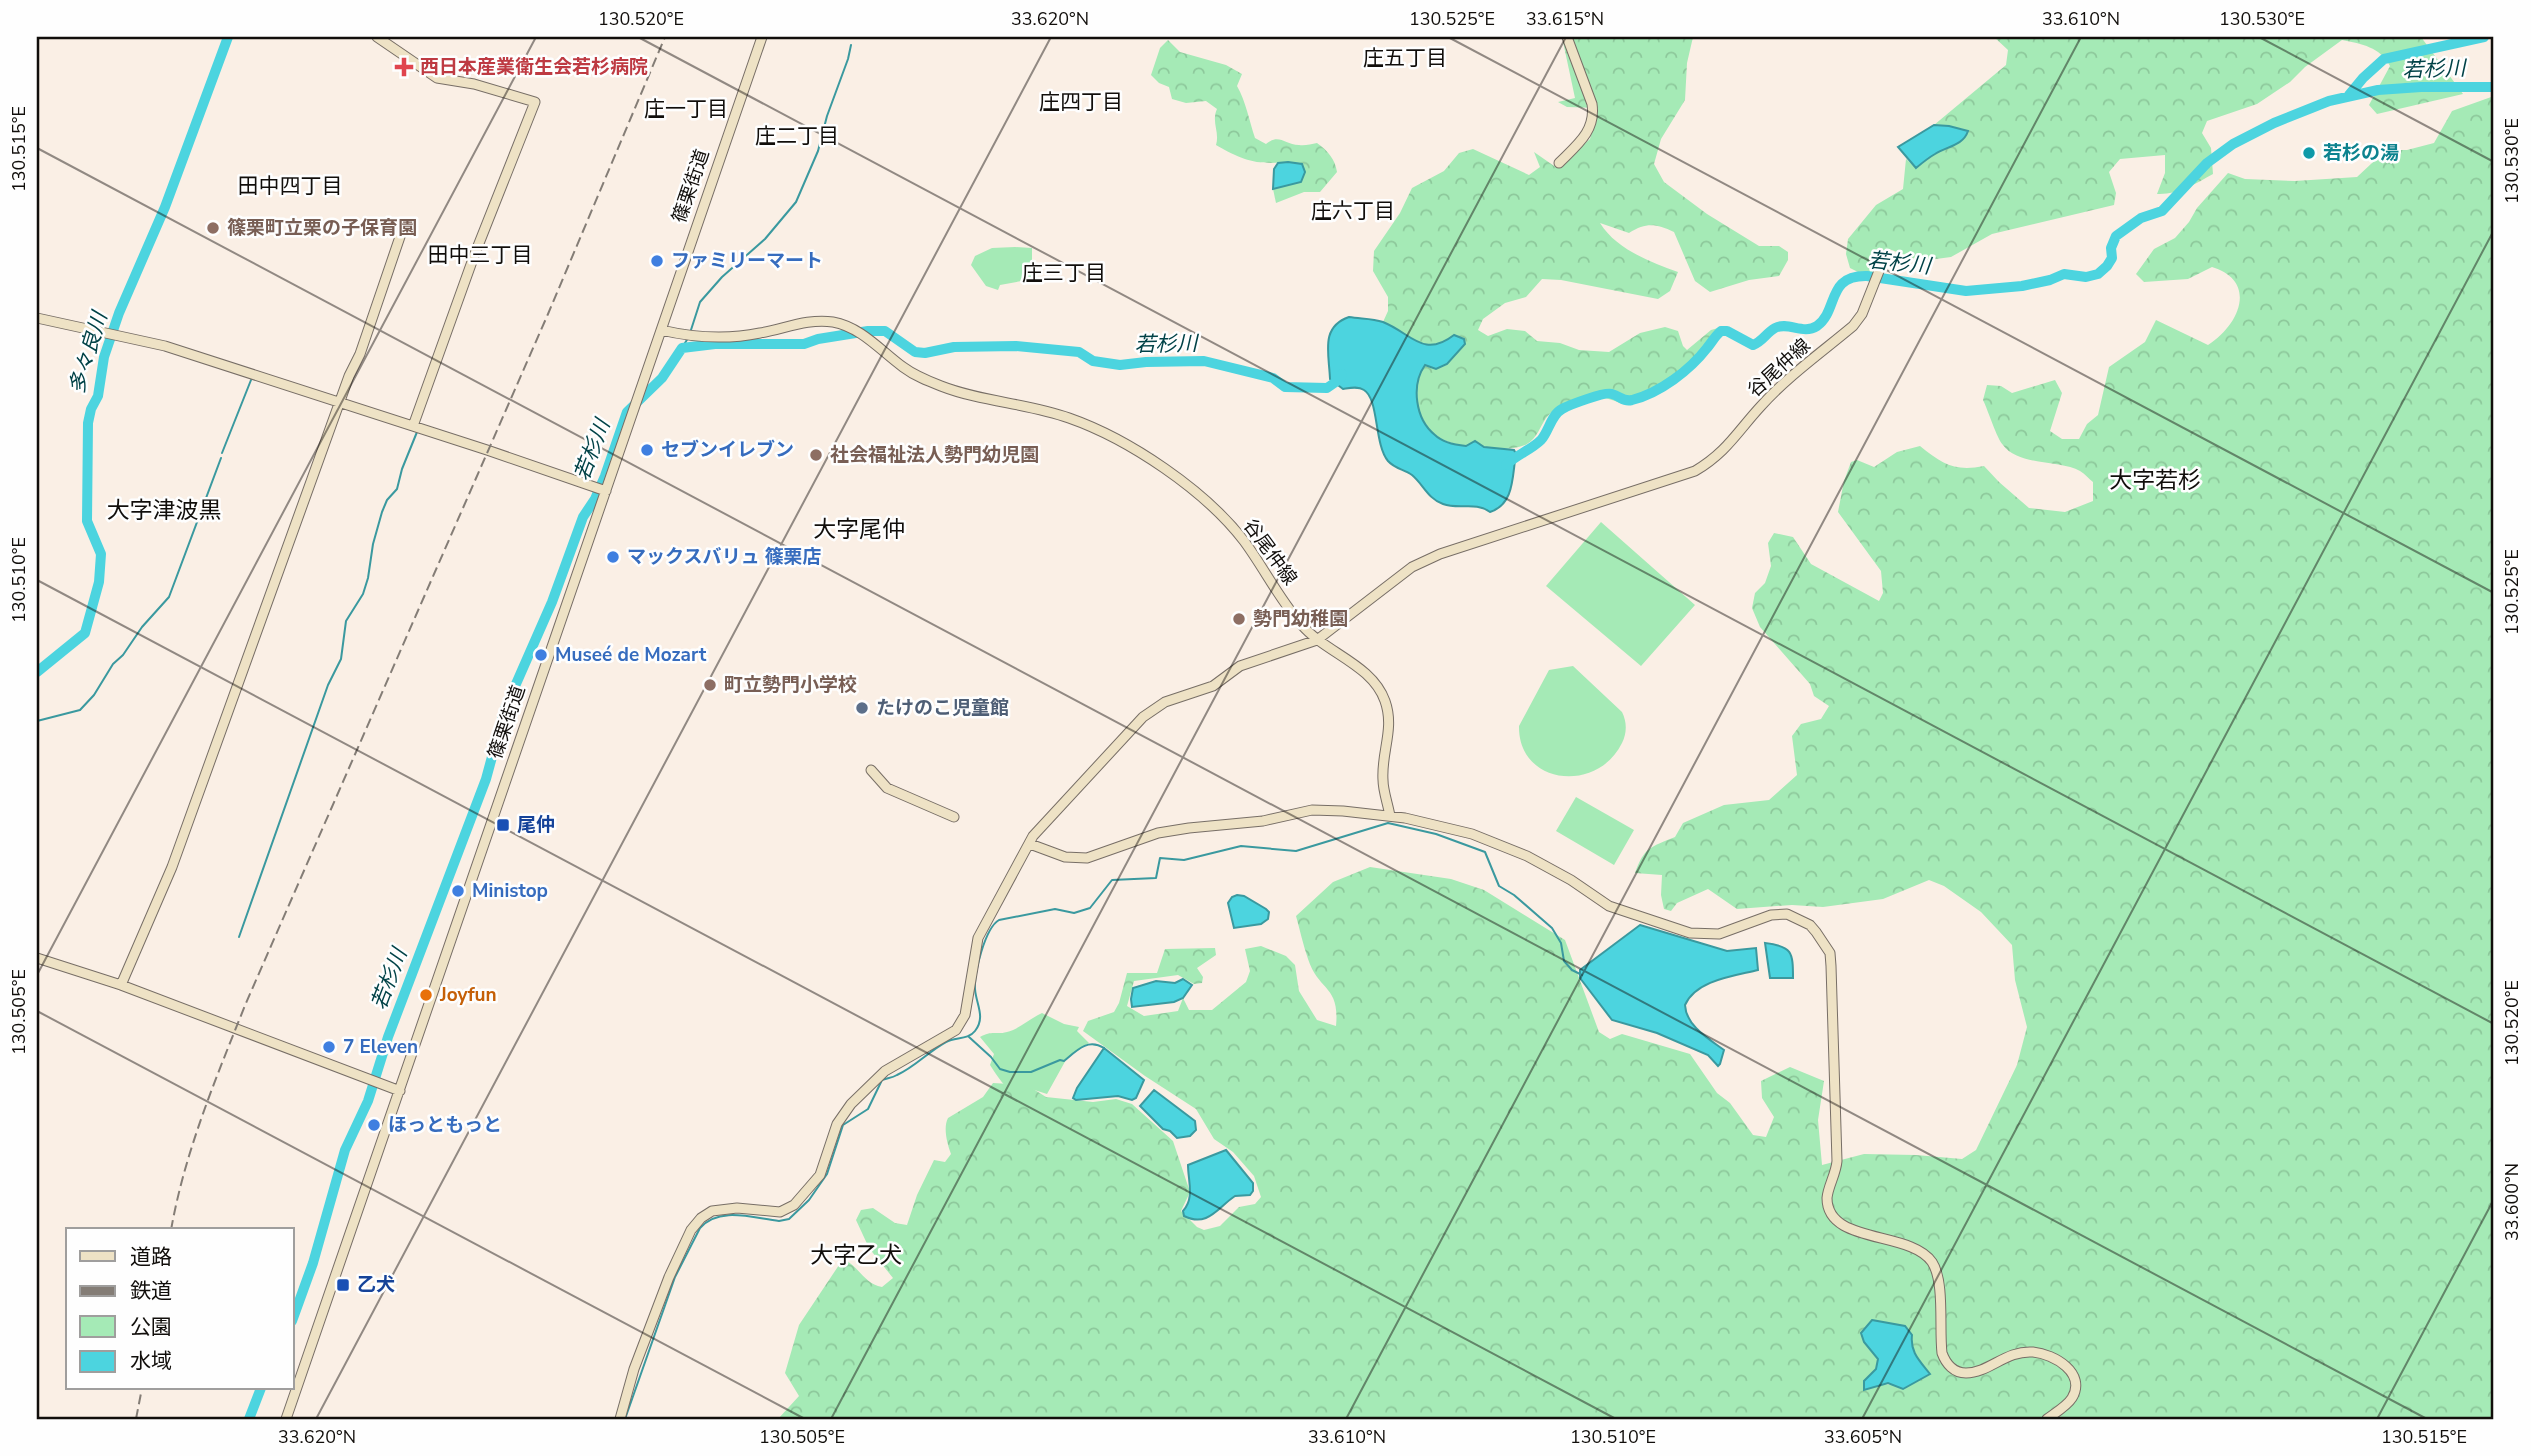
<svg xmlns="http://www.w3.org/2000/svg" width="2531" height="1456" font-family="'Nunito Sans','Noto Sans JP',sans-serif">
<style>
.forest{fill:url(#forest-crowns);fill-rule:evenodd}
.park{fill:#a5eab6}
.water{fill:#4cd4df;stroke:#3a999f;stroke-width:2}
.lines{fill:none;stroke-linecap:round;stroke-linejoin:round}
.stream{stroke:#3a999f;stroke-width:2}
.river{stroke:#4cd4df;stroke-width:10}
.secondary-casing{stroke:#776e66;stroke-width:11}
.secondary{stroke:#eee2c5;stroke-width:9}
.rail{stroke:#847d76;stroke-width:2;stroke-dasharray:10 5;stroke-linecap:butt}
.ticks{fill:none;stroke:#110e0b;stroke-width:2;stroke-opacity:0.45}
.health-dot{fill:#e0444e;stroke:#fefefe;stroke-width:2.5}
.culture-dot{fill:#0f9aa8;stroke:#fefefe;stroke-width:2.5}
.education-dot{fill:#8d6e63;stroke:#fefefe;stroke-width:2.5}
.shop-dot{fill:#3f7fe0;stroke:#fefefe;stroke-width:2.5}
.service-dot{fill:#5c6f8a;stroke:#fefefe;stroke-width:2.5}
.transit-dot{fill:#1a4fb4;stroke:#fefefe;stroke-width:2.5}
.food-dot{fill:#e8710a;stroke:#fefefe;stroke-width:2.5}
.labels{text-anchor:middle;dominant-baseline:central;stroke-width:5;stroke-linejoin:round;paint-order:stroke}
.health-label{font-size:19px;font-weight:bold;fill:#be3a42;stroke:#fefefe;text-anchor:start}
.culture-label{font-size:19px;font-weight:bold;fill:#0d838f;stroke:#fefefe;text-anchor:start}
.street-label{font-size:19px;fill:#110e0b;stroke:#fefefe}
.education-label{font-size:19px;font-weight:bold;fill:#785e54;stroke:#fefefe;text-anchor:start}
.shop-label{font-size:19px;font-weight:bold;fill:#366cbe;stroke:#fefefe;text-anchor:start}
.service-label{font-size:19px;font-weight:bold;fill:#4e5e75;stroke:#fefefe;text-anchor:start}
.transit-label{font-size:19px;font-weight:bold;fill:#164399;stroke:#fefefe;text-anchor:start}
.food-label{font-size:19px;font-weight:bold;fill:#c56008;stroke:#fefefe;text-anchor:start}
.neighbourhood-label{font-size:21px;fill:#110e0b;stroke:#fefefe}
.water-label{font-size:21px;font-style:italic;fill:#014247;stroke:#fefefe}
.quarter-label{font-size:23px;fill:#110e0b;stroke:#fefefe}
.neatline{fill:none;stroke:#110e0b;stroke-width:2.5}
.ticks-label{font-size:18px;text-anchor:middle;fill:#110e0b}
</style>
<defs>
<pattern id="forest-crowns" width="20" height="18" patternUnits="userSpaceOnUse" patternTransform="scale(1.75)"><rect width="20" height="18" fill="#a5eab6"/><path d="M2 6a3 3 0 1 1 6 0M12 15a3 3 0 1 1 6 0" fill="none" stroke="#8dc89b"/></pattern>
</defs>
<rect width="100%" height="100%" fill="#faefe5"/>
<path class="forest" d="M1562 37H1693L1687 63 1685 100 1661 139 1654 164 1664 182 1707 214 1759 246H1779L1788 252V260L1779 276 1749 280 1710 292 1695 281 1674 232C1656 224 1647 222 1629 233L1600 223C1616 249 1650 262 1678 272L1670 291 1658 299 1561 280 1542 279 1526 297 1505 303 1483 319 1478 330 1488 336 1507 329 1525 331 1537 341 1560 343 1579 350 1609 352 1640 333 1665 327 1678 331 1683 346 1687 350 1711 330 1718 328 1713 347 1669 385 1620 403C1596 391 1563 397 1546 418 1540 427 1537 438 1527 444 1510 454 1450 449 1434 434 1428 429 1422 418 1419 411 1413 396 1416 379 1425 365L1436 369 1447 364 1461 349 1454 335C1425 357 1409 335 1383 322L1388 311V297L1373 271 1374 251 1400 213 1412 188 1444 171 1459 153 1473 149 1529 175 1540 167 1534 152 1557 168 1590 139 1598 108 1567 107 1558 102 1575 98Z
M1994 37H2421L2463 94 2377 114 2369 105 2390 66C2380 47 2362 44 2342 40L2305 67 2290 82 2257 104 2207 121 2202 133 2211 148 2213 174C2195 184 2178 195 2157 194L2165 173V155L2120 159 2109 172 2116 193 2114 205 1992 234 1951 257 1921 261 1889 249 1874 273 1858 272 1850 268 1846 254 1848 239 1876 205 1903 189 1906 159 1916 168 1936 153 1961 142 1963 129 1934 125 2006 65 2008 50Z
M1168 40 1180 52 1226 65 1242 74 1237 86C1246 102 1249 120 1255 138L1266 144C1279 133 1284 144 1299 145 1305 146 1311 144 1317 143 1328 151 1335 159 1337 172L1320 192H1304L1276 203 1273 189 1301 181 1288 162C1256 165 1244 161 1216 145 1220 132 1211 122 1217 109L1206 101 1186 103 1172 99 1169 87 1159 83 1151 75 1160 48Z
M2494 96V1419H778L799 1396 785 1373 799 1325 843 1259C859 1266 864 1284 882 1287L893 1278 869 1248 856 1220 861 1210 873 1208 895 1223 907 1225 917 1195 934 1160 945 1162 951 1154C947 1143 943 1128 948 1118L983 1097 993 1083 1027 1085 1046 1097 1093 1102 1116 1099 1132 1104 1173 1141 1190 1192 1181 1211 1197 1227 1204 1230 1220 1226 1239 1207 1255 1204 1261 1197 1254 1176 1233 1152 1214 1139 1196 1109 1145 1076 1083 1031 1088 1021 1114 1012 1119 1003 1127 973H1157L1165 949 1215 948 1216 955 1197 968 1203 977 1202 983 1194 984 1178 975 1134 981 1127 1006 1144 1016 1178 1011 1183 998 1189 1010H1212L1246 982 1250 971 1245 949 1261 946 1286 956 1295 965 1299 991 1317 1020 1336 1026C1340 985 1319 992 1308 959 1303 945 1300 930 1296 916L1333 882 1370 867 1451 879 1484 890 1565 940 1599 1032 1610 1039 1622 1034 1690 1054 1717 1093 1730 1103 1753 1135 1766 1137 1774 1117 1762 1098 1761 1081 1790 1067 1824 1081 1818 1120 1822 1165 1864 1154 1916 1155 1962 1159 1976 1150 2017 1065 2027 1027 2015 980 2012 945 1981 912 1944 886 1929 880 1883 899 1823 907 1792 905 1737 909 1708 889 1677 903 1671 911 1664 909 1661 895 1662 875 1635 873C1644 847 1651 847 1675 837L1683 823 1724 805 1769 800 1797 775 1792 736 1801 724 1821 719 1829 706 1814 696 1810 684 1760 627 1752 608 1755 593 1765 583 1771 566 1768 543 1774 533 1793 537 1811 564 1879 601 1883 593 1881 571 1838 512 1844 481 1851 462 1857 460 1874 467 1897 452 1920 446C1942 464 1955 472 1984 466L1999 482 2029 508 2065 512 2093 501V482C2089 479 2085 474 2080 471 2061 460 2018 466 2003 445 1997 439 1988 410 1983 400L1987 385 2001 386 2012 393 2055 380 2062 393 2050 431 2062 439H2079L2087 424 2098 415 2109 367 2145 342 2156 320 2208 345C2240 325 2258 281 2212 267L2188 279 2144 282 2136 274 2154 249 2175 238 2189 222 2197 208 2228 173 2245 179 2295 181 2357 177 2386 150H2407L2434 143 2452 111ZM1871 1321 1905 1326 1912 1335C1911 1346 1913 1354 1921 1363L1896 1385 1879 1384 1873 1388 1864 1381 1876 1369 1878 1359 1872 1350Z"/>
<path class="park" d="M1015 247 1032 248V279L1000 285 998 290 986 286 971 265 975 256 992 248Z
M1601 522 1695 605 1641 666 1546 586Z
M1573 666 1622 712C1627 722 1627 733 1622 743 1597 794 1518 785 1519 726L1549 670Z
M1576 797 1634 830 1614 865 1556 831Z
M1042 1013 1064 1024 1079 1027 1077 1031 1089 1043 1067 1058 1047 1094 1028 1088 1017 1096C1004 1087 998 1077 990 1065L994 1054 980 1037C992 1030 996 1035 1007 1032 1019 1029 1031 1018 1042 1013Z"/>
<path class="water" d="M1934 125 1949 126 1968 131C1963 146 1947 146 1935 154 1928 158 1922 163 1916 168L1898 147Z
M1288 162 1302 164 1305 172 1301 182 1273 189 1274 169 1278 163Z
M1349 317C1361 319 1372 318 1383 322 1411 333 1423 359 1454 335L1464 339 1465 344 1447 364 1436 369 1425 365C1411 385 1415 419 1435 435 1442 442 1456 445 1466 446L1475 441 1484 447 1514 450 1516 454C1512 475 1515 504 1490 512 1475 501 1460 510 1443 504 1428 499 1423 484 1412 475 1404 469 1395 469 1388 461 1374 444 1379 399 1364 390 1358 386 1350 388 1343 389L1330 379C1329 353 1320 327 1349 317Z
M1237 895 1244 896 1266 909 1269 912 1268 919 1261 924 1234 928 1228 903 1232 897Z
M1640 925 1727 951 1756 948 1758 970C1734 976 1696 980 1685 1005 1686 1026 1709 1039 1724 1050L1720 1064 1718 1066 1708 1055 1657 1033 1612 1020 1580 978V970Z
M1765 943C1792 946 1793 952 1793 978H1770Z
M1183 979 1192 985 1183 998 1174 1002 1132 1007 1131 999 1133 988 1156 981 1175 983Z
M1104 1048 1144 1080 1136 1098 1132 1100 1118 1096 1076 1100 1073 1098 1077 1088Z
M1154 1090 1195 1121 1196 1130 1190 1136 1177 1138 1170 1131 1163 1129 1140 1106Z
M1226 1150 1253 1183V1191L1250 1195 1235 1196C1218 1207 1208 1228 1184 1216L1183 1211C1195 1198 1188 1181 1188 1165Z
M1872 1320 1905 1326 1912 1335C1910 1352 1919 1360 1930 1374L1903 1389 1888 1383 1864 1390V1381L1876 1369 1878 1359 1864 1342 1861 1333Z"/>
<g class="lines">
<path class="stream" d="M690 333 700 302 722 277 765 239 796 202 818 151 827 116 848 59 851 45
M682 348 688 338
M222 453 251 380
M37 721 80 710 94 695 113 664 123 655 142 627 169 597 221 458
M239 937 328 685 341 659 346 621 363 594 368 578 373 544 382 512 387 500 397 489 402 469 417 432
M969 1037 991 1057 1000 1069 1010 1072H1031L1060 1060 1064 1061C1077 1050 1088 1038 1104 1048
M625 1419 675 1277 700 1228C719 1206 753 1218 779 1221L789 1219 809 1200 827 1174 843 1125 868 1109 882 1080C887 1078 892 1078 897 1075 915 1067 929 1051 946 1042 956 1037 968 1040 975 1031 986 1017 976 1004 975 989 974 973 985 928 999 920L1055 909 1074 913 1090 908 1112 880 1156 878 1160 858 1184 860 1241 846 1296 851 1388 823 1436 834 1485 852 1499 886 1514 895 1552 928 1561 943 1564 961 1572 970 1582 975"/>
<path class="river" d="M2349 95 2363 78 2384 59 2484 37
M1506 465C1516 455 1531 450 1541 440 1549 431 1551 415 1562 409 1569 405 1606 391 1612 394 1620 396 1623 402 1632 400 1660 393 1690 370 1707 348 1712 342 1715 336 1721 331H1727L1753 345C1763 341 1766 333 1775 328 1788 321 1803 335 1817 326 1839 310 1826 275 1867 276L1966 291 2022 286 2050 280 2064 274 2086 277 2098 274 2107 266 2112 258 2111 248 2116 236 2141 218 2162 211 2207 163 2233 144 2274 123 2329 101 2378 90 2421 87H2494
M37 672 85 633 99 582 101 554 87 521 88 423 91 409 98 396 104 357 119 313 165 207 228 37
M292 1321 313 1263 345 1150 368 1101 388 1037 486 779 505 709 552 602 583 517 595 499 605 476 627 412 662 378 682 348 715 344H804L818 339 868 331H885L915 352 925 353 954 347 1016 346 1079 352 1093 361 1120 365 1146 362 1204 361 1273 378 1285 387 1327 388 1340 379 1342 374
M249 1419 261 1388"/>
<g class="secondary-casing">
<path id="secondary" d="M377 37 437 78 474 84 535 102 474 256 413 426
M1559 163C1577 145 1596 131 1592 104L1567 37
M37 318 165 346 487 450 606 491
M661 330C695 338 726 340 760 333 784 329 808 318 833 322 861 327 881 351 903 367 915 376 928 381 941 386 982 402 1027 403 1069 418 1129 439 1205 490 1244 541 1264 568 1279 599 1301 624 1325 653 1372 664 1385 701 1395 729 1381 752 1383 780 1383 791 1388 804 1390 816
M871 770 887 788 954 817
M1030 844 1065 857 1087 858 1158 833 1189 828 1263 821 1312 810 1343 811 1405 818 1472 834 1527 856 1571 880 1609 906 1690 933 1719 934 1771 915 1787 914 1810 925 1816 932 1830 953 1831 966 1837 1161C1836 1174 1828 1186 1827 1198 1827 1245 1910 1230 1932 1262 1945 1282 1939 1328 1942 1353 1946 1364 1954 1373 1966 1373 1989 1373 2006 1350 2033 1352 2054 1354 2087 1373 2072 1398 2067 1406 2055 1413 2047 1419
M37 958 121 985 400 1091
M121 985 172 867 349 376 360 354 404 225
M286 1419 762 37
M620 1419 634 1369 669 1277 691 1230 701 1218 712 1211 737 1208 780 1212 794 1205 820 1175 837 1124 851 1104 885 1071 956 1030 965 1015 978 938 1033 836 1143 717 1165 702 1213 686 1240 666 1317 640 1412 567 1440 554 1695 471C1727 452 1737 432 1761 406 1788 376 1822 352 1853 326L1862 314 1881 266"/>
</g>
<use href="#secondary" class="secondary"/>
<path class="rail" d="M171 1230C185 1151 216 1078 246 1003L548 314 665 37
M136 1419 142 1388"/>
</g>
<path class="ticks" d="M638 37 2494 1024M1448 37 2494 593M2259 37 2494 162M37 148 2427 1419M37 580 1616 1419M37 975 536 37M37 1011 805 1419M316 1419 1051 37M831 1419 1566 37M1346 1419 2081 37M1862 1419 2494 230M2377 1419 2494 1199"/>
<path class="health-dot" d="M400.5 56.5h7v7h7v7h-7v7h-7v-7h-7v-7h7z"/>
<circle class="culture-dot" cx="2309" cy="153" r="7"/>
<g class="education-dot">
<circle cx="213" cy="228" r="7"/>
<circle cx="816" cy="455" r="7"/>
<circle cx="1239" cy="619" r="7"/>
<circle cx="710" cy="685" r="7"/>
</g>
<g class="shop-dot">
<circle cx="657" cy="261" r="7"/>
<circle cx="647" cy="450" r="7"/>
<circle cx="613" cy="557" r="7"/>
<circle cx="541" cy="655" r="7"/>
<circle cx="458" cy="891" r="7"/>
<circle cx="329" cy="1047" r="7"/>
<circle cx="374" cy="1125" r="7"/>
</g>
<circle class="service-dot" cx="862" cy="708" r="7"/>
<g class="transit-dot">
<rect x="496" y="818" width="14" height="14" rx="3.5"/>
<rect x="336" y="1278" width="14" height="14" rx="3.5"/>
</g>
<circle class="food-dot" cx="426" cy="995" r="7"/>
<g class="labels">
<g class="health-label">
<text x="420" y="67">西日本産業衛生会若杉病院</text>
</g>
<g class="culture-label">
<text x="2323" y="153">若杉の湯</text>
</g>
<g class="street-label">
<text transform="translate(691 186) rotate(-71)">篠栗街道</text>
<text transform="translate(1779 368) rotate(-42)">谷尾仲線</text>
<text transform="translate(1270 552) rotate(54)">谷尾仲線</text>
<text transform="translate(507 722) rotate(-71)">篠栗街道</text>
</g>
<g class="education-label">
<text x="227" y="228">篠栗町立栗の子保育園</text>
<text x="830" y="455">社会福祉法人勢門幼児園</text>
<text x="1253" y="619">勢門幼稚園</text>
<text x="724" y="685">町立勢門小学校</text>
</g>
<g class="shop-label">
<text x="671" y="261">ファミリーマート</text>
<text x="661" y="450">セブンイレブン</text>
<text x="627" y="557">マックスバリュ 篠栗店</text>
<text x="555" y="655">Museé de Mozart</text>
<text x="472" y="891">Ministop</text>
<text x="343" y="1047">7 Eleven</text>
<text x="388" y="1125">ほっともっと</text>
</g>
<g class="service-label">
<text x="876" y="708">たけのこ児童館</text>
</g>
<g class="transit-label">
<text x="517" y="825">尾仲</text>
<text x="357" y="1285">乙犬</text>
</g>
<g class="food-label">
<text x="440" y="995">Joyfun</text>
</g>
<g class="neighbourhood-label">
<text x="1405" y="58">庄五丁目</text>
<text x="1081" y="102">庄四丁目</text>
<text x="686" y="109">庄一丁目</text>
<text x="797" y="136">庄二丁目</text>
<text x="290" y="186">田中四丁目</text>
<text x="1353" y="211">庄六丁目</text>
<text x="480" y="255">田中三丁目</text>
<text x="1064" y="273">庄三丁目</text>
</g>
<g class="water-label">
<text transform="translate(2434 69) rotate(-2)">若杉川</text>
<text transform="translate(1899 263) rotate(6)">若杉川</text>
<text transform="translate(1166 344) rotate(-1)">若杉川</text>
<text transform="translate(88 353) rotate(-73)">多々良川</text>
<text transform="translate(592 450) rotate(-69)">若杉川</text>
<text transform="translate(389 979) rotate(-69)">若杉川</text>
</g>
<g class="quarter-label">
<text x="2155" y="480">大字若杉</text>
<text x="164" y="510">大字津波黒</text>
<text x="859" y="529">大字尾仲</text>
<text x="856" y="1255">大字乙犬</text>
</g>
</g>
<rect width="2531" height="1456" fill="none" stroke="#fefefe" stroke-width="77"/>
<rect x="66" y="1228" width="228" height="161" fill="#fefefe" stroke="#9f9e9d" stroke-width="2"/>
<rect x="80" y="1251" width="35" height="10" fill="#eee2c5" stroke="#9f9e9d" stroke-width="2"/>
<text x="130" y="1264" font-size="21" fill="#110e0b">道路</text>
<rect x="80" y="1286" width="35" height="10" fill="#847d76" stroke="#9f9e9d" stroke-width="2"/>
<text x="130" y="1298" font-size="21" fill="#110e0b">鉄道</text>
<rect x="80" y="1316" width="35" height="21" fill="#a5eab6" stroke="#9f9e9d" stroke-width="2"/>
<text x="130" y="1334" font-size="21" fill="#110e0b">公園</text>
<rect x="80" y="1351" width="35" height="21" fill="#4cd4df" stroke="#9f9e9d" stroke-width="2"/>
<text x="130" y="1368" font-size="21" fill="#110e0b">水域</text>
<rect x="38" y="38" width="2454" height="1380" class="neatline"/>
<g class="ticks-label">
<text x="641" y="25">130.520°E</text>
<text x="1050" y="25">33.620°N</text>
<text x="1452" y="25">130.525°E</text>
<text x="1565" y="25">33.615°N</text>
<text x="2081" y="25">33.610°N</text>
<text x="2262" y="25">130.530°E</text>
<text transform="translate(19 149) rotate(-90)" y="6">130.515°E</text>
<text transform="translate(2512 161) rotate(-90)" y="6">130.530°E</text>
<text transform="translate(19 580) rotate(-90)" y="6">130.510°E</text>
<text transform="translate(2512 592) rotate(-90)" y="6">130.525°E</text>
<text transform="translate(19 1012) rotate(-90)" y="6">130.505°E</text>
<text transform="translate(2512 1023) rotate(-90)" y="6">130.520°E</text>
<text transform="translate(2512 1202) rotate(-90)" y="6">33.600°N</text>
<text x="317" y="1443">33.620°N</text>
<text x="802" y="1443">130.505°E</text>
<text x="1347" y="1443">33.610°N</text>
<text x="1613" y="1443">130.510°E</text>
<text x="1863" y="1443">33.605°N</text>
<text x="2424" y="1443">130.515°E</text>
</g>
</svg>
